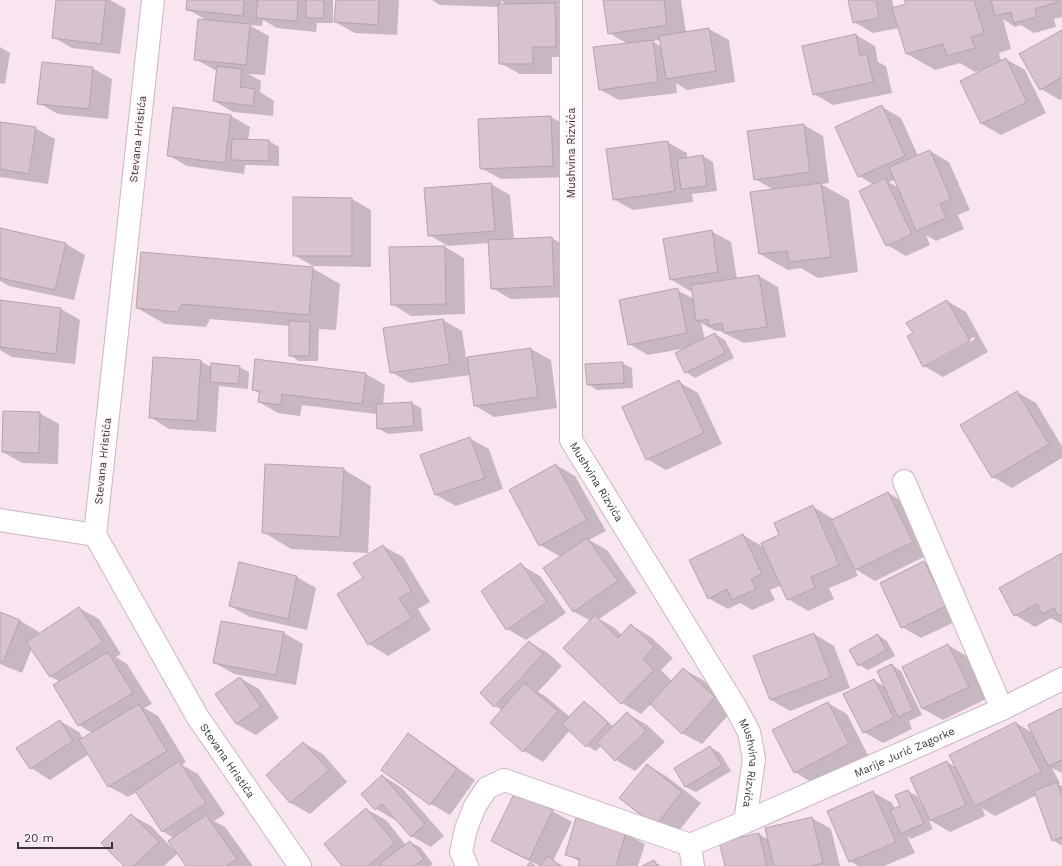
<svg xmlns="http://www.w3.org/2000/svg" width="1062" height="866" font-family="'Work Sans',sans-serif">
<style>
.shadow{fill:#0003;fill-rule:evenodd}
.building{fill:#d7c3ce;stroke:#b5a3ad}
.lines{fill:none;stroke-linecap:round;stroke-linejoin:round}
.minor-casing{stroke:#cab7c2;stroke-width:24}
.minor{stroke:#fff;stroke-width:22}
.labels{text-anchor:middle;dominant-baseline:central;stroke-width:4;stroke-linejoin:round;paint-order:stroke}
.street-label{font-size:11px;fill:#3d353a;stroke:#fef6fb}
</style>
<rect width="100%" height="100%" fill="#f9e5f0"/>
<path class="shadow" d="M57 0H110L126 9 120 54 72 48 53 37Z
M188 0H333V23H317L316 32 277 28 263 20 262 26 249 25 269 36 265 75 248 74 261 81 260 92 274 101 273 116 233 112 214 101 217 71 215 70 195 59 208 21 187 9Z
M337 0H399L397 35 355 33 335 22Z
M432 0H575L576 5H557L574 15 575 57H552V74H520L500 63V7L440 5ZM501 1 508 5H501Z
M604 0H681L686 33 709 29 729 40 735 82 687 90 676 83 677 93 619 100 599 89 628 44 609 33ZM661 40 662 47 652 41Z
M849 0H892L894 8 907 5 905 0H1062V17L1054 19 1056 27 1034 33 1021 25 1015 27 1003 19 1011 49 999 53 1001 61 1006 59 1025 70 1046 113 1001 135 982 124 981 70 975 72 960 63 935 70 907 54 899 28 873 33 854 22Z
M1062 31V99L1060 100 1041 89Z
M856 35 875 46 878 62 886 66 892 93 833 105 814 94Z
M0 47 10 53 5 84 0 83Z
M92 68 112 79 108 119 58 114 39 103Z
M882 107 901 118 918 156 930 151 949 162 970 210 958 215 964 229 936 241 926 235 930 245 906 256 887 245 874 185 859 176ZM895 180 899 188 889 182Z
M174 109 231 116 250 127 248 141H269L279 147V166L245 165 244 174 187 166 168 155Z
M551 117 570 128 572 177 501 179 481 168Z
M0 123 35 128 55 139 48 184 0 177Z
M804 125 823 136 829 183 821 184 849 200 858 272 818 278 801 268 788 270 760 254 774 190 755 179Z
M667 142 687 153V158L703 156 713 162 717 191 692 194 693 202 633 210 613 199Z
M491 184 510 195 514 240 552 238 571 250 573 297 511 299 492 288 490 243 448 246 429 235Z
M294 198 352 199 371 210V267L313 266 294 255Z
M0 229 66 244 85 255 74 300 9 286 0 281Z
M711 231 731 242 737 279 759 276 778 287 786 337 744 343 720 331H716L701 323 705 340 715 334 725 340 734 358 695 378 686 372 687 348 648 355 629 344 677 290 694 299 692 290 690 291 670 279Z
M445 247 464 258 465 314 411 316 392 304Z
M312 268 340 284 336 330 319 329 318 361H299L290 355V326L210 319 206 327 165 324 137 308Z
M0 301 61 309 80 320 75 364 12 357 0 350Z
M947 301 966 312 988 352 943 377 924 366 914 334ZM974 337 975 339 933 362V360Z
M443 320 462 331 466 358 531 349 551 360 557 408 494 417 474 405 470 375 410 383 391 372 384 329Z
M256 360 366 374 385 385 383 405 411 403 421 408 423 431 388 434 378 428 377 414 302 405 300 416 278 413 259 402 260 394 253 389Z
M200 361 211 367H239L249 372 248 389 219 386 216 432 169 429 150 417Z
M622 363 632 368 633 388 597 390 588 384Z
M679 382 698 393 722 444 666 470 647 459Z
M1017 392 1036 403 1062 446V458L1012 488 993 477Z
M39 413 59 424 58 464 22 463 3 452Z
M469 438 489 449 503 489 456 506 436 495 422 455Z
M556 465 575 476 606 531 589 540 607 550 637 593 599 619 615 628 622 635 631 625 651 637 673 658 661 670 672 681 683 669 703 680 734 709 702 744 682 733 651 704 641 714 622 703 565 648 591 621 574 612 544 569 561 557 540 545Z
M343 469 371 486 368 553 291 549 263 532Z
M888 493 907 504 932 553 875 581 855 569 858 576 829 588 834 599 808 611 788 599 782 585 770 590 775 600 752 610 740 603 728 609 708 598 743 535 765 548 813 507 832 518 833 520Z
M383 546 403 557 430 602 418 609 431 630 388 656 369 644 338 595 364 579Z
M1062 554V624L1051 618 1035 627 1015 615 1000 589Z
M924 562 943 574 965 617 921 638 902 627Z
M240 564 297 577 316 588 307 630 250 617 230 606Z
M521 565 540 576 566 613 526 640 507 629Z
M79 608 99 619 121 654 116 657 127 664 152 704 144 708 158 716 186 762 182 765 198 774 225 814 214 821 225 827 253 866H187L178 853 164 866H125L131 815 151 826 175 851 174 838 162 831 137 792 128 797 108 786 89 754 50 780 31 768 60 721 79 732 83 739 92 733 79 725 55 686 60 682 50 676 32 648 22 673 0 664V613L19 620 39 632 37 636Z
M284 633 303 644 296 685 234 674 215 663Z
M814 634 834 646 850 688 790 711 771 700Z
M878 635 887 641 895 656 868 670 859 665Z
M529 642 548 653 562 666 538 692 544 695 570 717 584 702 593 708 614 727 628 714 647 725 665 742 635 771 616 760 602 745 596 751 587 746 570 730 543 762 524 751 502 710 495 706Z
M948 645 968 657 988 698 943 720 923 709 903 667Z
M892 665 901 671 922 715 909 721 912 729 883 743 864 732 874 680 885 687Z
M240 678 259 689 279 718 256 735 236 724Z
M828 703 847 714 868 755 814 784 795 772Z
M1062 709V773L1052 768 1060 783 1058 784 1062 786V846L1053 840 1037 795 995 816 982 808 985 816 950 832 928 819 933 829 911 839 907 836 915 853 884 866H858L850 861 873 792 892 803 895 809 901 807 908 791 917 796 922 805 923 804 947 762 957 768 1016 723 1033 733Z
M408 735 427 746 475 780 450 815 431 804 383 770Z
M304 743 323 754 347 782 310 814 291 803 267 775Z
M710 747 720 753 731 771 696 792 686 787 675 769Z
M647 765 666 776 701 803 674 837 621 798Z
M383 776 402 788 444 836 431 847 411 836 396 819 395 820 376 809Z
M515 794 552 811 572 822 553 861 563 866H540L511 852 492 841Z
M366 809 386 820 406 845 410 842 420 847 433 864 430 866H343Z
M812 818 831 829 840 866H726L720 843 759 834 769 840Z
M625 833 645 844 638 866H582L579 864 580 862 567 854Z
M654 862 662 866H645Z"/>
<path class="building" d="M56 0H106L101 44 52 38Z
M187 0H244L243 16 186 10Z
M258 0H298L297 21 256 18Z
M306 0H324V18H306Z
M336 0H379L378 25 334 22Z
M603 0H664L667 25 608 34Z
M848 0H876L879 18 853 23Z
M904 0H974L984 33 971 37 975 48 947 56 943 44 906 54 892 8 906 4Z
M991 0H1057L1058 2 1035 9 1037 17 1014 23 1011 12 995 16Z
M555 3 556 47H533V64H499L498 4Z
M198 19 250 24 246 65 194 60Z
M709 28 716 71 666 79 659 36Z
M1062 30V77L1040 90 1019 54Z
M856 34 860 56 867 54 873 82 813 95 802 46Z
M653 40 658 82 599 90 593 47Z
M1006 58 1027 102 981 124 960 81Z
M42 62 93 67 89 109 37 104Z
M217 66 242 69 240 87 255 89 253 106 213 101Z
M882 105 905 156 858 177 835 127Z
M173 107 231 115 225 163 167 156Z
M551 116 553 166 480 169 478 119Z
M0 122 36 127 29 174 0 169Z
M804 124 810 172 754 180 747 131Z
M232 139 269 140V161L231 160Z
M668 141 675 191 613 200 606 149Z
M930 150 951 199 940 204 946 218 916 231 889 167Z
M703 155 707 186 681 189 677 159Z
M885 178 912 234 886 246 859 191Z
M491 183 495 231 428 236 424 188Z
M821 183 831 257 789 262 787 251 759 254 750 192Z
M293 197 352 198V256H293Z
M0 228 66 243 55 290 0 278Z
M712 230 718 272 670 280 663 239Z
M552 237 554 286 491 289 488 240Z
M445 246 446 304 391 305 389 247Z
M141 252 313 267 309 315 182 304 178 312 136 308Z
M759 275 767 327 724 333 722 323 709 326 708 319 696 321 691 285Z
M678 288 687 333 628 345 619 300Z
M0 300 61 308 56 354 0 347Z
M947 300 970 341 923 367 907 336 913 333 906 323Z
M443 319 450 364 390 373 383 328Z
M289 321 310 322 309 356H289Z
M715 333 725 353 685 373 675 353Z
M531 348 538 397 474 406 467 357Z
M153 357 201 360 197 421 149 418Z
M255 359 366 373 362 404 282 394 281 405 258 402 260 391 252 390Z
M623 362 624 383 587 385 585 364Z
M211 363 240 366 238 384 210 382Z
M679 380 704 433 646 460 622 407Z
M1017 391 1049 444 992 478 960 425Z
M412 402 414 426 377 429 376 404Z
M3 411 40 412 39 453 2 452Z
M470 437 485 478 435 495 420 455Z
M265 464 344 468 340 537 262 533Z
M556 464 587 520 539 546 509 490Z
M888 492 913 542 855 570 831 520Z
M813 505 839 565 811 577 815 588 787 600 761 543 779 535 774 523Z
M743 534 762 574 751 579 756 589 732 600 727 589 708 599 689 560Z
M587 538 618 581 573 612 543 568Z
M383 545 412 591 399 598 412 618 368 645 337 594 363 578 353 563Z
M1062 553V615L1059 616 1054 608 1042 614 1037 604 1014 616 999 588Z
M924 561 946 606 901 628 880 583Z
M239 562 297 576 288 619 229 606Z
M521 563 547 602 506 630 481 591Z
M79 607 103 642 50 677 26 642Z
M0 612 20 620 3 662 0 661Z
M595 615 618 638 631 624 654 647 643 659 654 670 621 704 563 648Z
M221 621 284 632 276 675 213 663Z
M814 633 831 677 770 700 753 656Z
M878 634 886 650 858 666 849 650Z
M529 641 543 654 494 707 480 693Z
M948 644 969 687 922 709 902 667Z
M108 652 133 693 78 726 53 685Z
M892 664 913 710 898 717 877 671Z
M683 668 715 697 682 734 650 704Z
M240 677 261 707 236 724 215 694Z
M874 679 894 718 863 733 843 694Z
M524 683 558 711 523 752 490 723Z
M584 701 608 723 586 747 562 724Z
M828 702 849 744 794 773 772 730Z
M139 704 167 751 108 787 79 740Z
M1062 708V760L1048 766 1028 725Z
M627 712 646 731 615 761 597 742Z
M60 720 73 741 30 769 16 748Z
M1016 722 1041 772 975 806 949 755Z
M408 733 457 769 430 805 381 770Z
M303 742 329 770 290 803 266 775Z
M710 746 722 765 685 787 674 768Z
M179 761 206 803 162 832 135 791Z
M947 761 966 805 930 821 910 778Z
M647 764 682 792 655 826 619 798Z
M382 775 425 824 411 837 382 804 375 810 361 794Z
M1057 782 1062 797V837L1052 841 1034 791Z
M908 790 924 823 901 834 890 810 900 806 895 795Z
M873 791 896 842 849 862 827 811Z
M515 792 553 810 529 860 491 841Z
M366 808 395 843 368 866H342L324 844Z
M131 814 159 842 134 866H124L101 843Z
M206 815 237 859 226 866H186L168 841Z
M812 817 823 863 812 866H774L765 828Z
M576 818 626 832 616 866H583L578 865 580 859 565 855Z
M759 833 767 866H725L719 842Z
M410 841 424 859 414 866H382L380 863Z
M548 856 561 866H540Z
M654 860 657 866H642Z
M530 862 535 866H527Z"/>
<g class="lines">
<g class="minor-casing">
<g id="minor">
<path id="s1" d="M153 0 95 535 197 716 300 866"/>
<path id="s2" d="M571 0V440L736 708 749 732 754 759 745 822 690 845 693 866"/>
<path d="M904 481 1002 709"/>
<path d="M0 520 95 535"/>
<path id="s3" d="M745 822 1002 709 1062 679"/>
<path d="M467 866 461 852 466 829 475 806 487 788 504 780 690 845"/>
</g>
</g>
<use href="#minor" class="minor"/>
</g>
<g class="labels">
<g class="street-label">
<text transform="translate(138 139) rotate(-84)">Stevana Hristića</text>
<text transform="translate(571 153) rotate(-90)">Mushvina Rizvića</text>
<text transform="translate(103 461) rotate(-84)">Stevana Hristića</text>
<text stroke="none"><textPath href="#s2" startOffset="489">Mushvina Rizvića</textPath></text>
<text stroke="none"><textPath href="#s3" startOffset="174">Marije Jurić Zagorke</textPath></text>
<text stroke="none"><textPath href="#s1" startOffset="800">Stevana Hristića</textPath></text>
<text stroke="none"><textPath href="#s2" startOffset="813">Mushvina Rizvića</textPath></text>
</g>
</g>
<path d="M18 842v6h94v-6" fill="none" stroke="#3d353a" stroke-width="2"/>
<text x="24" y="842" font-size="12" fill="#3d353a" stroke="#fef6fb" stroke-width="3" paint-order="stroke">20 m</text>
</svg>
